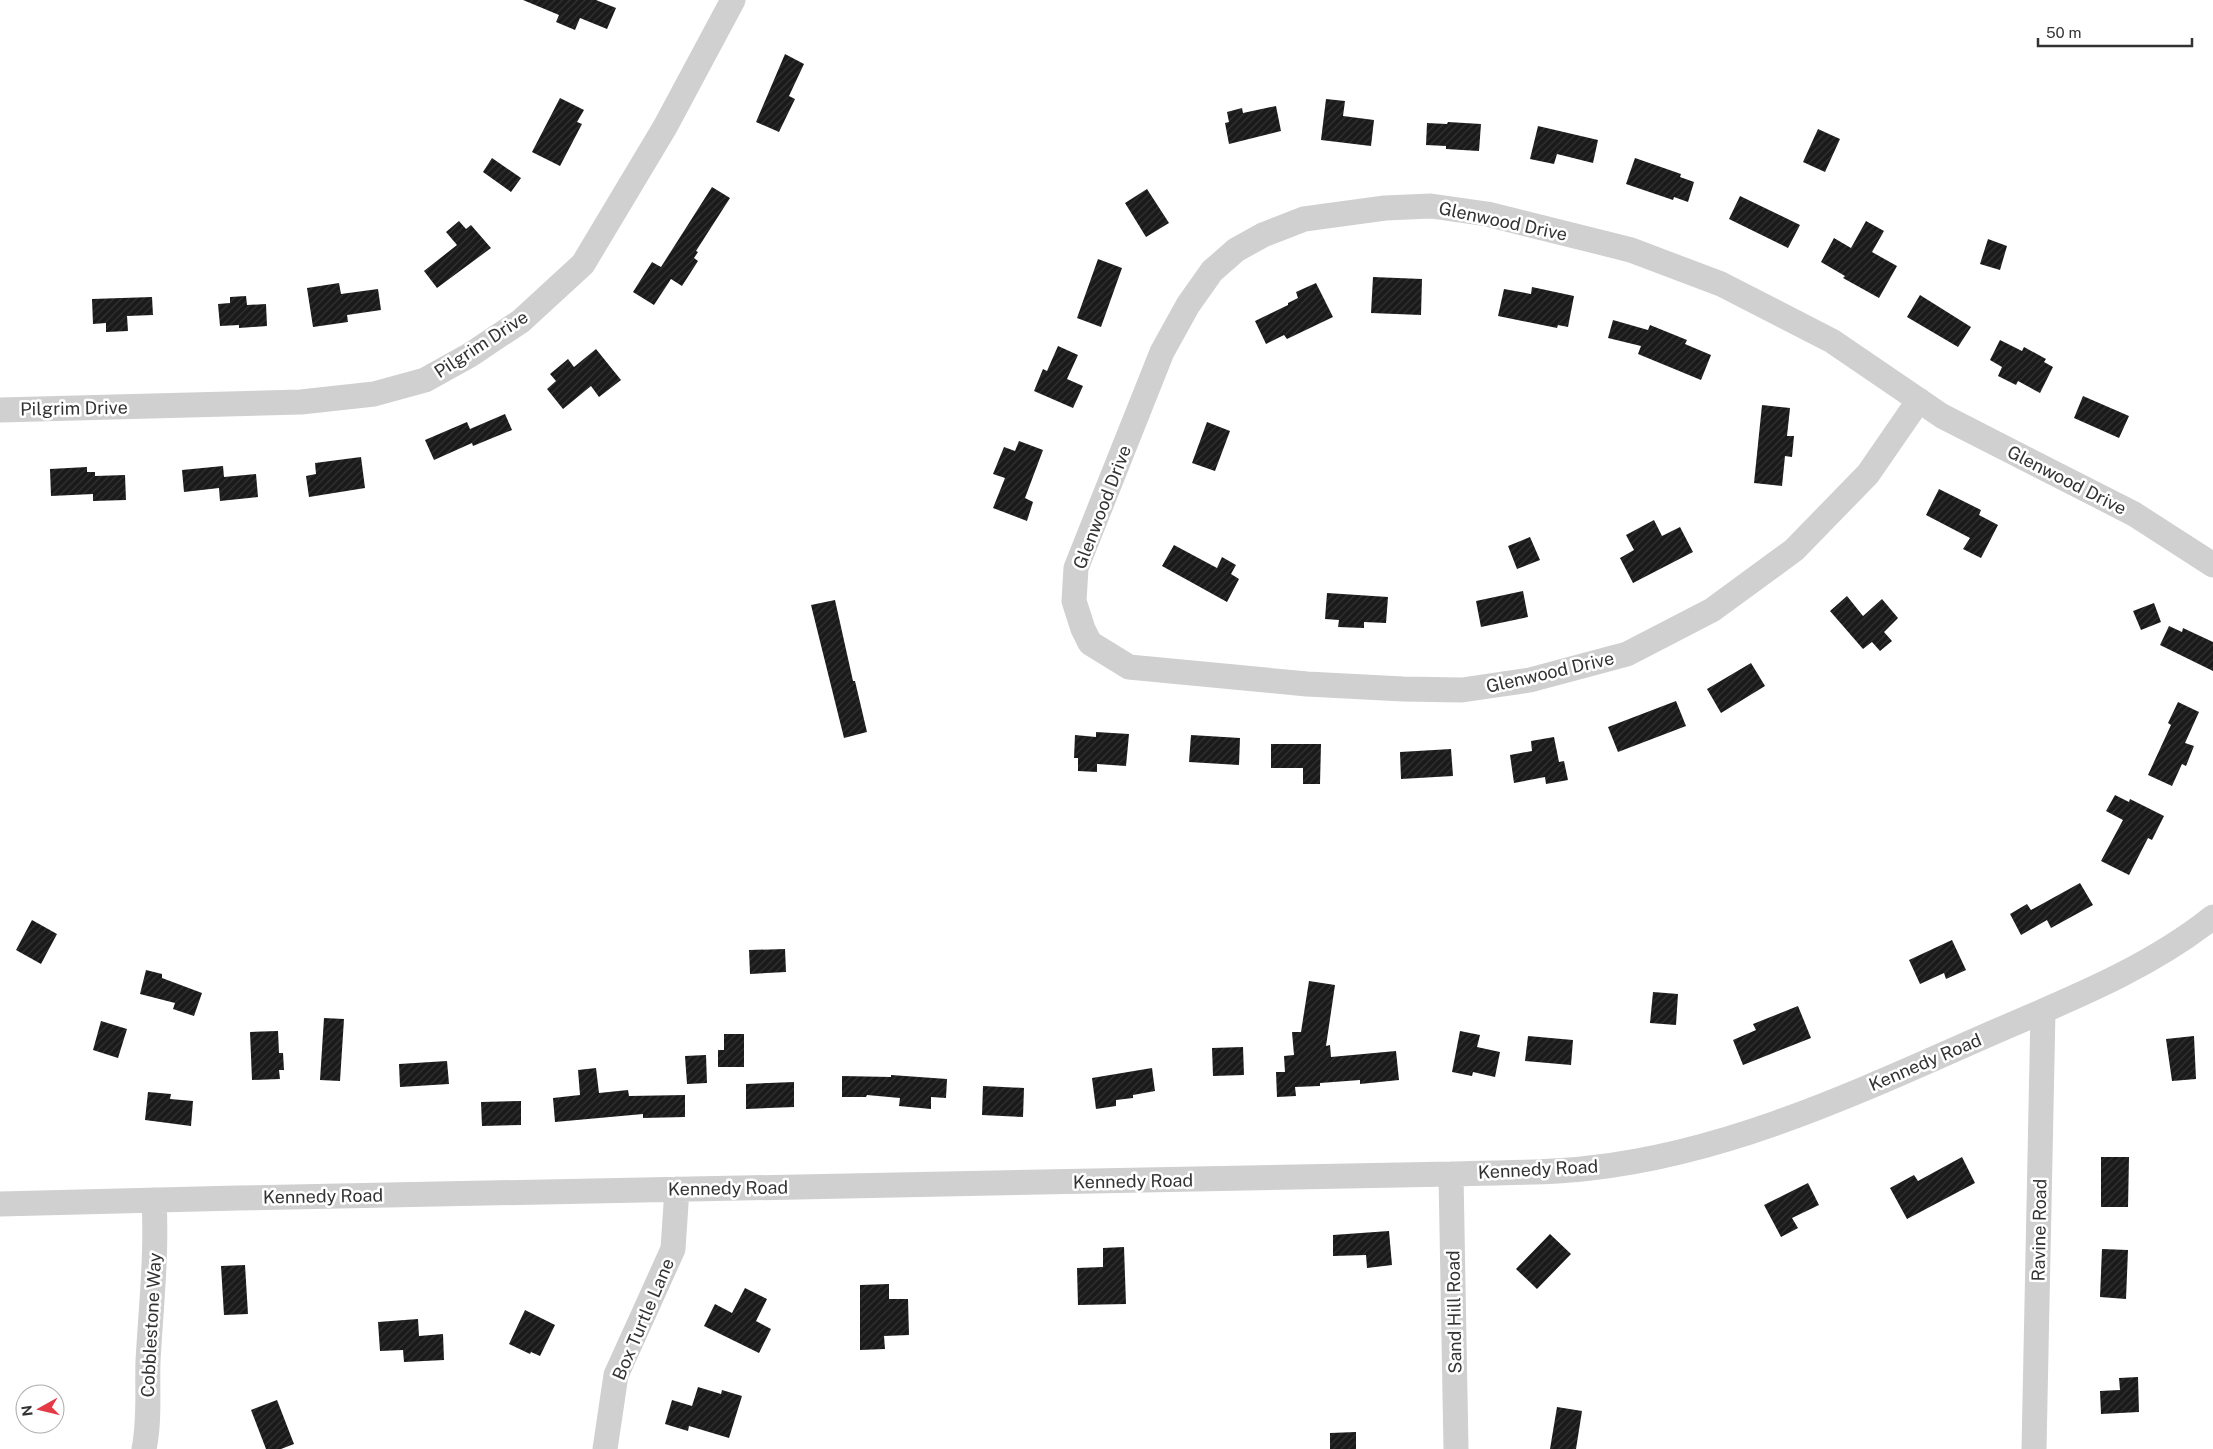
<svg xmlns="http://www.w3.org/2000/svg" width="2213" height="1449" font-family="'Public Sans',sans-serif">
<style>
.building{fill:url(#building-hatch)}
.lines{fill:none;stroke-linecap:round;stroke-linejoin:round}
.minor{stroke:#d0d0d0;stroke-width:25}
.labels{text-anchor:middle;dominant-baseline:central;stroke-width:5;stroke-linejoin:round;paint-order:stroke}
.street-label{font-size:18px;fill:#333;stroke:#fff}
</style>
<defs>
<pattern id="building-hatch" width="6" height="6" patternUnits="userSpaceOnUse" patternTransform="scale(1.25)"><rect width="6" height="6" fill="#1a1a1a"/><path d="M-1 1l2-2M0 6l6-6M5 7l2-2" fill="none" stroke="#333"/></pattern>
</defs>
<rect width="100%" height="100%" fill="#fff"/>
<path class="building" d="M523 0H596L616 8 607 29 580 18 575 30 556 22 559 15Z
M785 54 804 64 789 96 795 99 779 132 756 122Z
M560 98 584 110 577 122 582 124 560 166 532 152Z
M1326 99 1345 101 1343 116 1374 120 1371 146 1321 140Z
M1276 106 1281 131 1229 144 1225 123 1229 122 1227 112 1242 108 1243 113Z
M1448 122 1481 124 1479 151 1446 149V146L1426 145 1427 123 1447 124Z
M1538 126 1598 140 1593 163 1557 154 1554 164 1530 159Z
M1818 129 1840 139 1825 172 1803 162Z
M492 158 521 178 511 192 483 172Z
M1635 158 1681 174 1680 177 1694 182 1688 202 1674 197 1673 200 1626 184Z
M712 187 730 198 696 251 698 252 694 258 698 261 682 286 671 279 654 305 633 292 652 262 661 267Z
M1147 189 1169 223 1146 237 1125 203Z
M1740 196 1800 225 1788 248 1729 219Z
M459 221 466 229 471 225 491 248 437 288 424 271 457 245 446 232Z
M1866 221 1884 231 1872 252 1897 266 1879 298 1843 278 1845 276 1821 262 1834 238 1851 248Z
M1988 239 2007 246 2000 270 1980 264Z
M1098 259 1122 268 1101 327 1077 318Z
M1373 277 1422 279 1421 315 1371 313Z
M339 283 341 294 378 289 381 310 347 315 348 322 313 327 307 288Z
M1316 283 1333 317 1287 339 1284 335 1266 344 1255 321 1288 305V303L1298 298 1296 292Z
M1532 287 1574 296 1568 327 1558 325 1557 328 1498 316 1504 289 1531 294Z
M1920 295 1971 327 1958 347 1907 317Z
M246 296 247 305 266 304 267 326 239 328V325L220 326 218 304 230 303V297Z
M152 297 153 315 127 316 128 331 106 332V323L93 324 92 299Z
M1613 320 1648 330 1650 325 1687 340 1685 344 1711 355 1701 380 1638 354 1641 346 1608 338Z
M2000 340 2022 351 2024 347 2046 359 2044 362 2053 367 2040 393 2018 381 2016 385 1998 376 2002 367 1990 360Z
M1058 346 1078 355 1067 379 1083 386 1073 408 1034 391 1043 369 1047 371Z
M596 349 621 380 599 397 591 386 563 409 547 389 556 381 550 374 568 359 574 367Z
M2083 396 2129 416 2119 438 2074 418Z
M1762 405 1790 408 1787 436H1794L1792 457 1785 456 1782 486 1754 483Z
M505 414 512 430 473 446 472 443 434 460 425 440 467 422 470 429Z
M1207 422 1230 431 1215 471 1192 463Z
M1019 441 1043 450 1025 498 1033 502 1027 521 993 508 1005 478 993 474 1004 447 1015 451Z
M361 457 365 488 309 497 306 476 316 474 315 463Z
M223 466 224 477 256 474 258 497 220 501 219 488 184 492 182 470Z
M87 467V472H95V476L125 475 126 500 93 501V494L51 496 50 469Z
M1939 489 1981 510 1979 515 1998 525 1981 558 1963 549 1970 538 1926 515Z
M1654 520 1662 536 1680 527 1693 552 1633 583 1620 558 1634 550 1626 535Z
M1530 537 1540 560 1517 569 1508 546Z
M1174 545 1217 568 1222 557 1236 565 1231 574 1239 579 1227 602 1162 566Z
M1523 591 1528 617 1481 627 1476 601Z
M1327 593 1388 597 1386 623 1364 622V628L1338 627 1339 620 1325 619Z
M1847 596 1863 616 1882 599 1898 618 1884 632 1892 641 1880 651 1872 642 1863 649 1830 611Z
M835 600 853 681H855L867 732 844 738 811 605Z
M2154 603 2161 622 2141 630 2133 611Z
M2169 626 2182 632 2183 628 2213 642V671L2160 645Z
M1751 663 1765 686 1721 713 1707 689Z
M1676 701 1686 726 1618 752 1608 727Z
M2178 702 2199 712 2185 743 2194 746 2186 766 2182 764 2172 786 2148 775 2171 725 2168 723Z
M1096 732 1129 734 1126 766 1097 764V772L1078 771V758H1074L1075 735 1096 737Z
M1191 735 1240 738 1239 765 1189 762Z
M1554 737 1559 762 1564 761 1568 780 1546 784 1545 777 1514 783 1510 755 1532 751 1531 741Z
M1271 744H1321L1320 784H1303V768H1271Z
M1451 749 1453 776 1401 779 1400 752Z
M2115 795 2129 802 2130 799 2164 816 2152 840 2148 838 2129 875 2101 861 2123 820 2106 811Z
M2080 883 2093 905 2051 928 2047 920 2021 935 2010 914 2027 904 2031 910Z
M32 920 57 934 41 964 16 950Z
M1952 940 1966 970 1946 979 1944 973 1920 984 1909 960Z
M785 949 786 972 750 974 749 950Z
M146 970 162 974V978L202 993 194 1016 173 1009 175 1003 140 994Z
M1309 981 1335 985 1326 1046 1330 1045 1331 1057 1396 1051 1399 1080 1360 1084V1080L1320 1083V1086L1295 1087 1296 1096 1277 1097 1276 1072H1285L1284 1056 1294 1055 1292 1032H1301Z
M1653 992 1678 994 1676 1025 1650 1023Z
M1798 1006 1811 1038 1743 1065 1733 1040 1756 1030 1753 1024Z
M324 1018 344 1019 340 1081 320 1080Z
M101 1021 127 1029 118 1058 93 1050Z
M278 1031 279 1053H283L284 1070H279L280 1079 252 1080 250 1032Z
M1460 1031 1480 1035 1477 1047 1500 1052 1495 1077 1473 1072 1472 1076 1452 1072Z
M724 1034H744V1067H718V1050H724Z
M1528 1036 1573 1040 1571 1065 1525 1061Z
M2194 1036 2196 1079 2172 1081 2166 1039Z
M1243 1047 1244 1075 1213 1076 1212 1048Z
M706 1055 707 1083 687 1084 685 1056Z
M447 1061 449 1084 400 1087 399 1064Z
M596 1068 599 1093 628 1090 629 1096 685 1095V1117L643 1118V1114L555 1122 553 1098 580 1095 578 1070Z
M1152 1068 1155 1091 1133 1095V1098L1116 1100V1106L1096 1109 1092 1078Z
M891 1075 947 1079 946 1098 931 1097V1109L899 1106 900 1098 867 1095 866 1097H842V1076L891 1077Z
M794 1082V1107L746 1109V1084Z
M983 1086 1024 1088 1023 1117 982 1115Z
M148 1092 171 1094 170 1099 193 1101 191 1126 145 1120Z
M521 1101V1125L482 1126 481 1102Z
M1962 1157 1975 1183 1907 1219 1890 1188 1914 1175 1918 1181Z
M2101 1157H2129L2128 1207H2101Z
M1808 1183 1819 1205 1792 1218 1798 1228 1781 1237 1764 1205Z
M1389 1231 1392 1265 1367 1268 1366 1255 1333 1256V1235Z
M1550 1234 1571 1254 1537 1289 1516 1269Z
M1124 1247 1126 1304 1078 1305 1077 1268 1103 1267V1248Z
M2102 1249 2128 1250 2126 1299 2100 1297Z
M245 1265 248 1314 224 1315 221 1266Z
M889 1284V1299H908L909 1335 884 1336 885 1349 860 1350V1285Z
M745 1288 767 1299 756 1321 771 1329 759 1353 704 1326 715 1304 732 1313Z
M525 1310 555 1325 540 1356 531 1352 530 1354 509 1344Z
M418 1319 419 1336 443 1334 444 1360 404 1362 403 1350 380 1351 378 1322Z
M2138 1377 2139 1412 2101 1414 2100 1391 2120 1390 2119 1378Z
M698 1387 721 1394 722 1390 742 1396 729 1438 689 1426 688 1431 665 1424 672 1400 692 1406Z
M277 1400 294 1444 281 1449H266L251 1410Z
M1557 1407 1582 1411 1576 1449H1550Z
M1356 1432V1449H1330V1433Z"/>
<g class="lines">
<path class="minor" d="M1919 400 1868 474 1794 550 1712 610 1627 654 1530 680 1462 690 1403 689 1307 684 1129 667 1090 643 1083 629 1074 601 1076 568 1162 352 1188 305 1212 271 1236 250 1263 235 1304 219 1385 208 1431 206 1487 214 1631 250 1721 284 1832 341 1942 416 2134 514 2213 565
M0 410 301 402 374 394 425 380 470 355 521 321 583 264 665 127 733 0
M1451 1174 1456 1449
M0 1204 238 1198 1451 1174C1497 1172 1545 1174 1590 1168 1733 1152 1862 1090 1992 1033 2068 1000 2148 969 2213 917
M144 1449C150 1420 147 1390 148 1361 151 1307 157 1254 154 1200
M605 1449 616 1375 673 1249 677 1189
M2034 1449 2043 1011"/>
</g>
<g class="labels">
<g class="street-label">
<text transform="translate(1503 221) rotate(12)">Glenwood Drive</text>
<text transform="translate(481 344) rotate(-33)">Pilgrim Drive</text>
<text transform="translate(74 408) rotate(-1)">Pilgrim Drive</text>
<text transform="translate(2067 480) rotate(27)">Glenwood Drive</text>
<text transform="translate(1102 507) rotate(-69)">Glenwood Drive</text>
<text transform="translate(1550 672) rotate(-13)">Glenwood Drive</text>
<text transform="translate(1925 1062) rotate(-23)">Kennedy Road</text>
<text transform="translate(1538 1169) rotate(-3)">Kennedy Road</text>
<text transform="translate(1133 1181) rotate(-1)">Kennedy Road</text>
<text transform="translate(728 1188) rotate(-1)">Kennedy Road</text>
<text transform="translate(323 1196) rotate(-1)">Kennedy Road</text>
<text transform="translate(2039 1230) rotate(-89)">Ravine Road</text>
<text transform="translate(1454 1312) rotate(-91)">Sand Hill Road</text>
<text transform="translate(643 1319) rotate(-67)">Box Turtle Lane</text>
<text transform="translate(151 1325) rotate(-87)">Cobblestone Way</text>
</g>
</g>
<g transform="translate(40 1409) rotate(262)"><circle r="24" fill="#ffffff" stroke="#adadad"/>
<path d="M0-4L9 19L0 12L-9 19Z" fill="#e63946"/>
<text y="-8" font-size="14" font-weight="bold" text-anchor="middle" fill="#333333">N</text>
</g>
<path d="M2038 38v8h154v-8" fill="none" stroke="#333333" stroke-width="2.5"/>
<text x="2046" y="38" font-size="15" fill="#333333" stroke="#ffffff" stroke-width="4" paint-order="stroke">50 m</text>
</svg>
